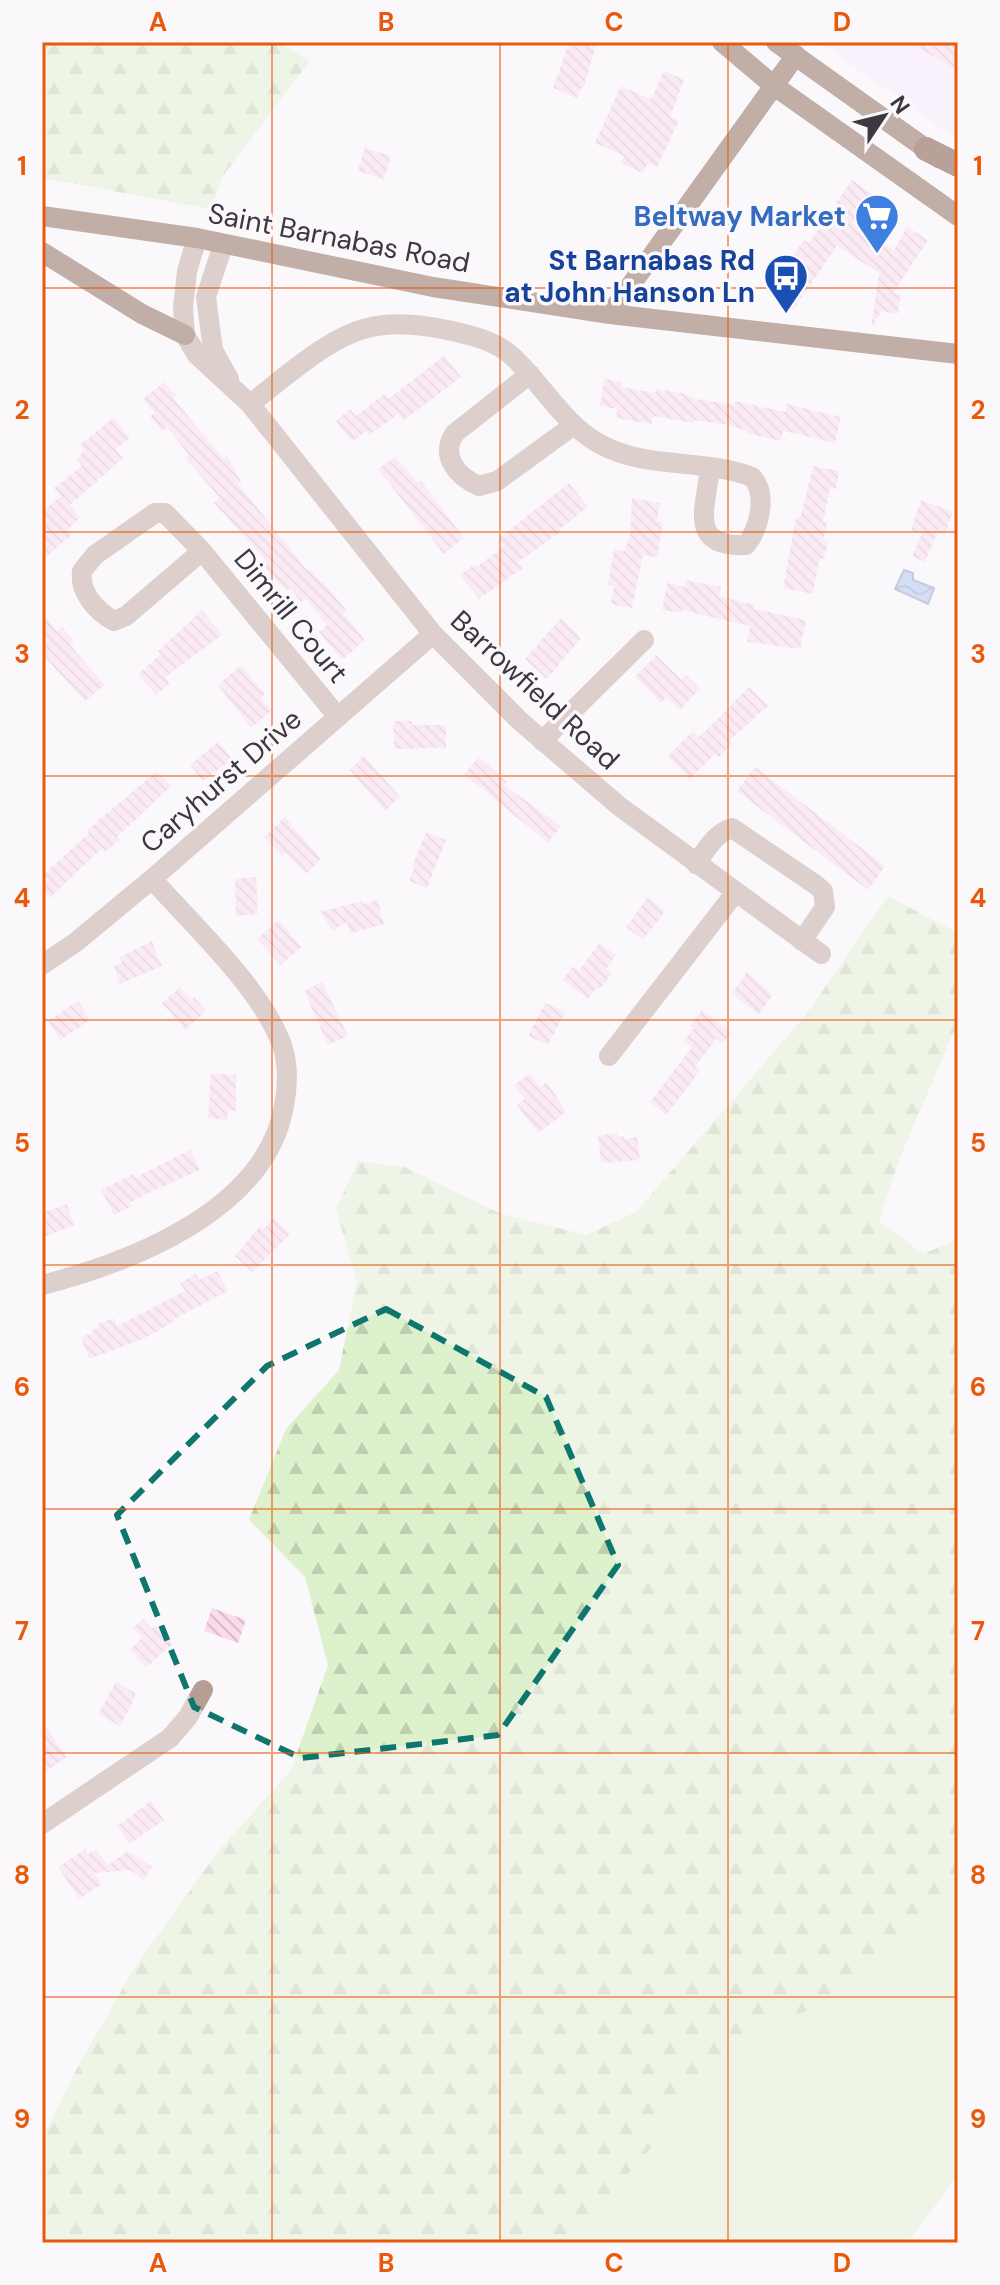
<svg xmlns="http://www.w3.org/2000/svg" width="1000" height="2285" font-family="'DM Sans',sans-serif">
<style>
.built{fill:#f7e8fd}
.green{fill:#ddf1cc}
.forest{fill:url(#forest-firs)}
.water{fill:url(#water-waves);stroke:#8596b7;stroke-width:2}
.building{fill:url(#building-back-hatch)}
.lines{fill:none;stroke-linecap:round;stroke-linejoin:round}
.minor{stroke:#b59e93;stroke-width:20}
.major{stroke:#7a5440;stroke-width:20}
.highway{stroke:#643923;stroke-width:24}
.marked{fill:none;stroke:#0f766e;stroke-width:6;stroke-dasharray:16 10;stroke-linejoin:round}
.grid{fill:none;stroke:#e8590c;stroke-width:2;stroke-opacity:0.55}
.labels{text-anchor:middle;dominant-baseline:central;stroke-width:7;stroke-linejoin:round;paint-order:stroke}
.shop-label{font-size:28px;font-weight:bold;fill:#366cbe;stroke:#fbf8fc;text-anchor:end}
.street-label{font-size:28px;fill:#3d373f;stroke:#fbf8fc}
.transit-label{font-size:28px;font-weight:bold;fill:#164399;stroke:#fbf8fc;text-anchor:end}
.neatline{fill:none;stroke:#e8590c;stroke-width:3}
.grid-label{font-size:26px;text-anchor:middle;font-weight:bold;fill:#e8590c}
</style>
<defs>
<pattern id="forest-firs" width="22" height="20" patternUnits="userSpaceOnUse" patternTransform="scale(2)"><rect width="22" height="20" fill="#ddf1cc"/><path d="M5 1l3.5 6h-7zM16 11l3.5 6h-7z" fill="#bfcfb0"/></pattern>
<pattern id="water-waves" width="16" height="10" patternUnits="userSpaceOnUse" patternTransform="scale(2)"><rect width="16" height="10" fill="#a4beeb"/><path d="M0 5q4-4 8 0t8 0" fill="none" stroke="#879bc0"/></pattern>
<pattern id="building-back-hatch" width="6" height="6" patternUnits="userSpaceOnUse" patternTransform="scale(2)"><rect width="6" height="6" fill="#fbdaea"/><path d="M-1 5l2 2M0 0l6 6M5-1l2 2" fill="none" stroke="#d8bcca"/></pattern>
</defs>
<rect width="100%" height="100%" fill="#fbf8fc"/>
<path class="built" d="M819 42H958V140L891 93Z"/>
<path class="green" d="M958 1891V2175L907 2243H564L644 2157 711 2067 755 2030 842 1998 935 1917Z"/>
<path class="forest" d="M42 42H278L310 61 222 177 211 209 42 178Z
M888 896 958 933V1022L899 1160 879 1221 923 1254 958 1239V1891L935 1917 842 1998 755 2030 711 2067 644 2157 564 2243H42V2138L76 2070 133 1970 219 1850 291 1770 328 1665 305 1577 249 1520 286 1429 339 1370 357 1282 336 1209 358 1161 404 1167 499 1213 586 1235 636 1212 808 1012Z"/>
<path class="water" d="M904 570 913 573V580L934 588 928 604 895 589Z"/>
<path class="building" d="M569 42H597L583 89 581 88 577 98 553 88Z
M908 42H958V70Z
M664 71 684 80 670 117 679 121 657 167 648 163 643 173 620 163 624 156 595 143 621 86 651 99Z
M365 148 391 156 384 179 358 171Z
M852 180 872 194 852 223 894 250 907 227 928 240 893 293 901 294 898 314 882 311 871 328 879 273 837 246 793 310 767 293 804 240 809 243Z
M444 356 461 377 403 421 398 414 379 428 369 435 366 431 352 442 336 421 350 409 356 416 384 394 388 399Z
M604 379 622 382 621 387 655 393 656 389 682 393 696 399 734 405 735 401 785 412 787 404 841 417 835 443 783 431 781 441 746 433 747 431 729 425 694 420 693 423 654 416 651 424 616 418 617 409 600 406Z
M164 382 176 396 173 398 218 452 224 459 227 456 241 481 238 484 308 571 310 569 322 583 323 582 346 610 343 613 365 640 342 660 319 632 327 625 316 611 306 599 301 602 290 588 286 591 262 564 266 561 214 503 220 498 185 458 189 455 167 427 162 431 150 416 155 413 143 399Z
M113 418 130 438 115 449 123 458 70 505 80 517 68 530 72 535 42 560V512L61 496 54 488 82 466 76 459 84 451 80 445Z
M395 457 418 483 421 481 464 538 444 554 378 469Z
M813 466 839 471 836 489 830 488 823 522 827 523 823 540 828 541 824 559 820 558 812 594 783 588 796 518 800 519Z
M569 483 588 507 560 529 562 531 518 562 523 568 479 599 460 575 475 564 477 567 504 546 499 538Z
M632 498 660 503 657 521H663L657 557 643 555 632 608 611 604 614 586 608 585 614 549 625 551 630 535Z
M921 500 953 512 945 534 938 532 925 562 912 556 922 534 911 530Z
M686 580 721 587 719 596 754 605 753 609 806 620 800 649 747 642 750 626 681 610V613L662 610 667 583 685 587Z
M202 610 222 635 165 677 170 683 156 695 138 674 161 654 158 651Z
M42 613 57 631 62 627 74 641 70 645 105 685 85 701 42 654Z
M561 618 581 638 547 679 525 659Z
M656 655 682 680 686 675 700 689 680 710 667 697 661 703 635 677Z
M241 665 265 694 260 698 272 710 251 728 218 685Z
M749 687 768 706 729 741 732 744 719 757 715 754 690 779 668 756 693 731 699 737 712 725Z
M393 721H412V725H446V748L394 749Z
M218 742 232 759 203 781 190 765Z
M364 756 400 797 385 811 350 770Z
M479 757 507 782 504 785 561 826 548 843 464 774Z
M755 767 885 866 868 890 737 791Z
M157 771 171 786 117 837 120 840 105 852 102 848 50 898 42 890V876L89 833 87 830Z
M285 817 321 859 306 874 285 853 282 856 264 837Z
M426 832 446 840 427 888 409 881 414 868 412 867Z
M256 877 258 914 236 916 235 879Z
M648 897 665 911 643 940 626 927Z
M378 900 384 924 350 933 347 922 333 931 320 912 362 901 363 904Z
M279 920 301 947 281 965 257 939Z
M152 941 162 966 120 984 114 966 122 963 120 957Z
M599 943 616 955 606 969 612 973 600 989 597 987 588 999 563 980 573 966 579 971Z
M747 972 773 995 758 1015 732 993Z
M322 982 348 1036 328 1045 304 991Z
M180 987 191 1000 194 997 206 1011 185 1030 162 1003Z
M78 1001 90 1020 60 1040 48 1021Z
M545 1003 565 1012 548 1045 528 1036Z
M702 1010 731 1033 723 1044 716 1039 695 1067 699 1071 691 1083 666 1115 650 1102 692 1047 684 1041 694 1028 690 1026Z
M530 1073 540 1087 547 1082 566 1112 538 1133 517 1105 525 1099 514 1085Z
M211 1074 236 1075V1111L228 1110 227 1120 208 1118Z
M617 1133V1137L624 1136V1139L637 1137 640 1160 601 1163 598 1135Z
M190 1150 200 1170 144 1195 130 1203 132 1206 114 1215 101 1190 133 1174 135 1178Z
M67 1204 74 1225 42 1238V1213Z
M274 1218 290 1234 252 1272 235 1256 260 1226 263 1229Z
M217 1271 228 1291 174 1319 175 1321 143 1339 89 1359 81 1337 93 1333 92 1330 99 1327 98 1324 114 1318 117 1326 185 1291 180 1283 196 1274 199 1280Z
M212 1608 246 1620 238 1643 204 1631Z
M143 1619 152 1629 156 1626 172 1644 146 1668 130 1649 142 1638 133 1628Z
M116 1682 135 1693V1698L120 1726 98 1714Z
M42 1721 67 1757 42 1774Z
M151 1801 164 1820 129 1844 117 1826Z
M85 1849 88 1854 96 1849 108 1865 128 1851 152 1867 144 1880 130 1870 94 1873 102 1884 79 1899 58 1867Z"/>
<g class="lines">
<path class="minor" d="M197 238 187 271 183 307 185 335 197 355 250 404 433 634 520 721 619 806 821 954
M223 245 206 297 213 350 229 379
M530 374 455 433C439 456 458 477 479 486L497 481 574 425
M250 404C283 379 327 338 367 328 393 321 426 325 452 331 474 336 496 341 513 357 542 384 563 423 598 443 645 470 703 458 752 477 768 494 759 529 746 545 687 548 706 507 710 468
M155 513H165L202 551 126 616 114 621C96 611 79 592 82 571L95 555Z
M202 551 338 717
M542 741 644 640
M696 864C706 850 715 833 732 828L816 885 823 891 825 907 802 941
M42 965 76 942 152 879 433 634
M609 1056 735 893
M42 1285C132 1262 266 1210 284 1106 288 1086 289 1060 280 1040 257 984 193 925 152 879
M42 1824 170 1738 188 1717 203 1690"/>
<path class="major" d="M722 42 773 85 958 216
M776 42 939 158
M42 216 197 238 433 287 610 314 958 354
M42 252 142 314 185 335
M610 314 796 55"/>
<path class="highway" d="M926 149 958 165"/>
</g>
<path d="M0 0H1000V2285H0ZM386 1309 546 1397 618 1565 498 1735 301 1758 194 1707 117 1515 267 1366Z" fill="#fbf8fc" fill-opacity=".55" fill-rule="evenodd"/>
<path class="marked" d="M386 1309 546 1397 618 1565 498 1735 301 1758 194 1707 117 1515 267 1366Z"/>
<path class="grid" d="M272 42V2243M500 42V2243M728 42V2243M42 288H958M42 532H958M42 776H958M42 1020H958M42 1265H958M42 1509H958M42 1753H958M42 1997H958"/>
<defs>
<g id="supermarket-pin" transform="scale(2.3)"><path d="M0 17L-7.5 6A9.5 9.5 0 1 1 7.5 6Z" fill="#3f7fe0" stroke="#fbf8fc"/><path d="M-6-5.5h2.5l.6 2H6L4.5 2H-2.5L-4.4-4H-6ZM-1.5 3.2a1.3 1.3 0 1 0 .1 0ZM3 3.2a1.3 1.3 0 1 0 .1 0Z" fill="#fff"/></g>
<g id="bus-pin" transform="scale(2.3)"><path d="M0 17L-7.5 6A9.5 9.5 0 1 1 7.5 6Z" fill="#1a4fb4" stroke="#fbf8fc"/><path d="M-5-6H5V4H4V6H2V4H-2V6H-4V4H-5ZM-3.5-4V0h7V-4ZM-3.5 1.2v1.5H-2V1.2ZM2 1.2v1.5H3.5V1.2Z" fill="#fff"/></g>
</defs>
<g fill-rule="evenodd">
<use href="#supermarket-pin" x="877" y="216"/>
<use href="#bus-pin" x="786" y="276"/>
</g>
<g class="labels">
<g class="shop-label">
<text x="846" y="216">Beltway Market</text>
</g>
<g class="street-label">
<text transform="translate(339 238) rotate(11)">Saint Barnabas Road</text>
<text transform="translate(291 616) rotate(51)">Dimrill Court</text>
<text transform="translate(535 690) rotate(43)">Barrowfield Road</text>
<text transform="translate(221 781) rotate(-41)">Caryhurst Drive</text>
</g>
<g class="transit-label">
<text x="755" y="260">St Barnabas Rd<tspan x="755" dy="32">at John Hanson Ln</tspan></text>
</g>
</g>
<rect width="1000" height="2285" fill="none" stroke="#fbf8fc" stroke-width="88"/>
<g transform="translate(884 116) rotate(55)" stroke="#fbf8fc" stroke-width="6" paint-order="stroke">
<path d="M0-6L14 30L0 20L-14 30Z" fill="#3d373f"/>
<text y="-12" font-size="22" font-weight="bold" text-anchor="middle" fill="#3d373f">N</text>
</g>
<rect x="44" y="44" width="912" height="2197" class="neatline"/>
<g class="grid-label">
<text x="158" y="31">A</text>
<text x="386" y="31">B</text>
<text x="614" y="31">C</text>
<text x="842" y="31">D</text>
<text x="22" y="175">1</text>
<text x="978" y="175">1</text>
<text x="22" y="419">2</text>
<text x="978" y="419">2</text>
<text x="22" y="663">3</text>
<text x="978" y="663">3</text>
<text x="22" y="907">4</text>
<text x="978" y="907">4</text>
<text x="22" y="1152">5</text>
<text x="978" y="1152">5</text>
<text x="22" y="1396">6</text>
<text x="978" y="1396">6</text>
<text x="22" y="1640">7</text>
<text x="978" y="1640">7</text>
<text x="22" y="1884">8</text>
<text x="978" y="1884">8</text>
<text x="22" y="2128">9</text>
<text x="978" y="2128">9</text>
<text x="158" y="2272">A</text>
<text x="386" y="2272">B</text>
<text x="614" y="2272">C</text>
<text x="842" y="2272">D</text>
</g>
</svg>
